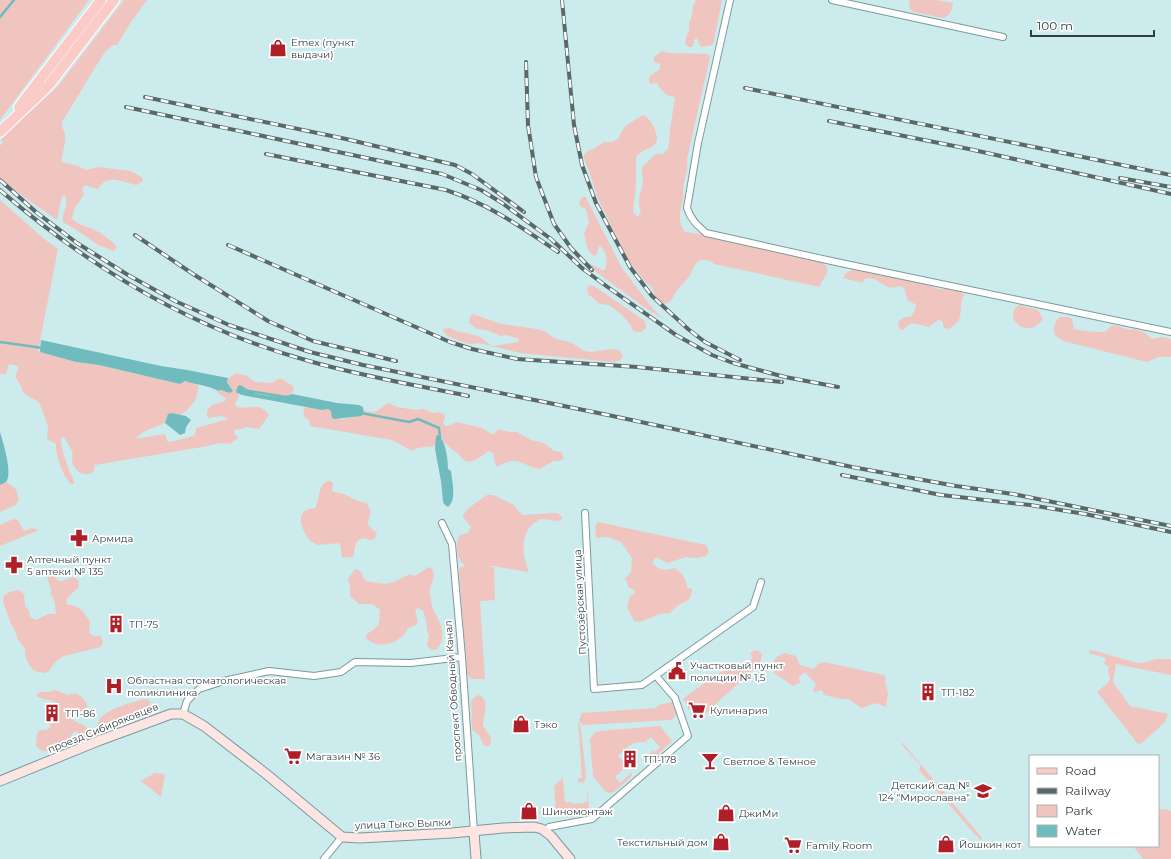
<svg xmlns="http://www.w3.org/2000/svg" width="1171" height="859" font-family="Montserrat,sans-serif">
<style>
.green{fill:#f0c5c0}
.water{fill:#6fbbbe}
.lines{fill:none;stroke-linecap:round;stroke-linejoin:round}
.stream{stroke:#6fbbbe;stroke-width:2.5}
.street-casing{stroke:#7c9a9b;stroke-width:8}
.secondary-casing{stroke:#7c9a9b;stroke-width:11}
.primary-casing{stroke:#fff;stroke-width:12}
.street{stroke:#fff;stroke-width:6}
.secondary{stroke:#fde5e3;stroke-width:9}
.primary{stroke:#facbc7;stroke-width:10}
.rail-casing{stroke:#58696a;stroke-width:4}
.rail{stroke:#fff;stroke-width:2.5;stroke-dasharray:8;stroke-linecap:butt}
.labels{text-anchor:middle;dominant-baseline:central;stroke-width:3.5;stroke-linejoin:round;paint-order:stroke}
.poi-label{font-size:10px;fill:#323e3f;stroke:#fff;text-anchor:start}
.street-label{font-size:10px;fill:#323e3f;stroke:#fff}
</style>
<rect width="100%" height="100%" fill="#cbebec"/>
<path class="green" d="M0 0H89L0 120Z
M124 0H147L131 22 117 45H113L104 53 62 122V128C70 137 61 151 62 162L78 166 86 170 98 167 131 171 142 177 143 181 137 185C127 184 115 176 104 182 101 184 100 187 97 189L85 185 82 188 84 195 74 209 72 219C79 225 85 226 93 229 101 233 111 240 117 247L114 251 98 245 81 233 63 222C61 212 70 206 65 196H62L57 220 0 180V146L3 142 1 140 6 134 58 86Z
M696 0H722L713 45 701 47 697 39V37L694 40V44L692 47H688L685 43 686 37 689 31V22C695 14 690 8 696 0Z
M909 0H936L953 3C952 9 951 16 943 18L913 12 910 8Z
M662 51 670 53 708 54 710 57 687 159C689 168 685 178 683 187 683 192 684 198 682 203 680 211 677 225 686 232L708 235 822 262 827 267C829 277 821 278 820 287L714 264C711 261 709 260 705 260 693 259 694 271 688 278 684 283 677 289 674 295 671 300 671 303 663 304L656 297 651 286 646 283 628 260 598 199 590 174 583 156 588 151 595 148 604 142H612L618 139 623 129 628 124 643 115C649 118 653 124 655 130 663 150 645 145 636 157V183L633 212 638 217 641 211C635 201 643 190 643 179 643 173 640 171 643 166L656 154H663L668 149 669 142 670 130 675 97C665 96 662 91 657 83L650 84 649 79 650 76 660 69V64L654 62V57Z
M585 196 622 268 653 309 664 319 647 309 596 272 589 263 602 270H605C608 260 607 252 599 245L597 254 594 256 588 250 584 234 589 222 586 209 580 206 579 203 582 197Z
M0 200 43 238 58 249 38 351 76 362 99 365 180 384 185 381 198 385C200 396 190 410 180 415L171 413 167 417 165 423C154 428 143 430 135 439L165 434 167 441 170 442 190 437 195 435 196 428 228 419 222 416 208 418 207 416V410L212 405 225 401 226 398 219 394 218 391C223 390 228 392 233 391L227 381 231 376 237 373 247 376 255 382H258L272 383 278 379H282L293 386 294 391C285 401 251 396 243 386L236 391 239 396 235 404 237 407C251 410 258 401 269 415L259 429 247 427 242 429 234 430V434L237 436 238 438 230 444 219 443 208 446 95 465 94 471C85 479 74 471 72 461 72 457 73 454 72 451 70 446 67 442 64 437L61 438C61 451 68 468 74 481V484H71C63 477 55 454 56 444L47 439 48 426 39 402 26 395 22 391V388L15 376 18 370V366L9 364 6 374H0Z
M852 270H858L924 283 938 289H956L964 294C957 309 967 320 948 329L944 328 942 321 938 320 929 327C917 325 914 319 903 330L900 329 898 326C898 319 903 317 910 317L914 312 916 306 915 304 908 301 904 288 901 286 890 288 874 279 867 278 864 280 863 283 843 278 846 273Z
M590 285 594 286 642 319 645 321 646 328 641 332H635L631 328V325L629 324 626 319 617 311 609 305 600 304 588 294 587 288Z
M1019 305 1038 310 1043 319C1028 341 1001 318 1019 305Z
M473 314 501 324 537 329 546 332 551 336 557 339 572 343 584 351 592 352 611 349 619 350 623 356 619 361 612 362 520 353 479 343 469 344 447 336 442 329 450 328 456 331 479 336 490 345 494 346 518 342 519 339 507 335 501 336 486 330 477 329 469 323 470 316Z
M1060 317H1069L1072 319 1074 329C1076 330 1102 333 1103 332 1108 331 1109 326 1114 325L1130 330 1134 329 1144 332 1152 339 1162 337 1171 339V357H1159L1147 362 1063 341C1060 339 1057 337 1055 335 1052 329 1056 320 1060 317Z
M388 403 397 407 416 410 423 409 433 413 439 412 445 415V418L443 423 445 426H448L457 422 482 428 492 434H494L498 429 510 432H517L531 440 544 443 554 451 561 452 564 458 560 461H554L539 469C518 464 519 455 496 467L493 453 489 451C478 458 467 470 458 453 450 450 450 445 443 442L441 436H436V445C428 449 419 445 412 451L392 440 310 426 309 420 304 417C304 412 302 410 306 407L322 410 328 409 331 411V414L341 420C350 417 357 417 364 413V411L375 412Z
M327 481H330L333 483 332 490 334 492 344 494 357 501 367 503 371 512C367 526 365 523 377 533L375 538 373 540H370L364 538C353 540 356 549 353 557L342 558 340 543 318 545C314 543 310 541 308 538 303 532 298 519 303 513 305 509 311 509 315 508 321 498 316 489 327 481Z
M6 482 15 488 19 499 16 505 0 512V485Z
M487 495H493L514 505 522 515 556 513 559 514 563 518 559 521C554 521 548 519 543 519 527 522 522 540 524 554 524 561 528 565 528 572L493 566 488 567H494L495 600 480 601 485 679H471L467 674 459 570 461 567 466 566C457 561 454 544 460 535L468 533 471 527 463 517V514L470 507Z
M13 519 18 520 22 528 25 531 32 528 39 530 0 546V525Z
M598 522 706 545 709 551 706 556 696 558 686 557 667 563 658 558H655L653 561V564C661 571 665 571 674 568 680 570 688 581 687 588L692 589C691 603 686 600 677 606 675 608 672 611 670 613L660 614 640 622 634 621 627 607 630 596 635 593 634 590 628 587 627 581 625 579 631 572 632 558 621 542 608 537 596 538 595 526Z
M430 567C439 575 429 584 430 593 431 598 431 604 433 609 440 623 448 635 437 649L431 650 427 645 429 635 427 630 426 620 423 611 418 608 415 610 418 622 416 625 408 628C402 643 378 651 366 638L367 634C381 626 379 624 380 610L373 604H359L350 596V586L348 579 354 570 357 569C362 572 362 574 364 579L367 581C390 586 390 584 410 574L415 576 427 568Z
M51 572 59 582 73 577 78 580 79 587 67 598 66 604C70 605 76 606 79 608 84 611 86 617 90 621L89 633 94 636H101L103 642 101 647 64 656 55 662 49 671 44 673 38 672 33 670 27 661 25 655V649L18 640 14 629 11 624 3 602 4 596 9 592 19 590 24 594 25 606 29 611 30 617 36 620 48 614H56L54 599 51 595V589L47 578Z
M755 650 760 652 762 655 760 663 703 716 699 715 704 707 696 702 691 709 688 710 687 703 683 700 686 696 731 665 738 669 753 658 750 653Z
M1090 650 1096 651 1137 663 1146 662 1156 659H1171V675L1116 664 1113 682 1130 706 1168 714 1165 722 1142 743 1138 744 1097 692 1108 683 1110 678 1108 672 1109 667 1104 664 1106 658 1089 653Z
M785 653 796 656 800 665 813 669 818 664 824 662 884 675 886 678 885 683 888 693 886 707 875 703 862 708 848 699H841L824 695 822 690 815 692 813 690 816 684 805 672 798 678 801 682 793 686 774 673C772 662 773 657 785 653Z
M55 690 68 695 77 693C80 697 93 704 84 710 81 712 77 711 74 712L73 716V720C81 725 85 724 92 733L91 737 88 739C82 738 80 733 75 731 64 740 73 751 55 746 48 753 43 753 36 746L37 733 40 730C53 731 50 724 52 715L58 709V704C52 698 43 701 36 696L39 692H49Z
M478 695C491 698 483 716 483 725 486 733 495 737 489 746H484L479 735 472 730 471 701 472 699Z
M146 699 150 701C151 707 149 711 144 715 134 720 111 731 99 728 90 713 135 701 146 699Z
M672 702 675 704 678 714 671 720 583 725 579 721 582 713 656 708 659 705Z
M578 720 581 728 586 777 583 783 578 782V778H582Z
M660 726 672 741 655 757H653L650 755V753L653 750 655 752 660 747 651 737 646 741 648 743C634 739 627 747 618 756L627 766 615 777 620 783 632 772 631 777 614 792 610 793 606 792 593 776 590 739 595 732 600 731Z
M902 742 982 838 980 840 919 770 921 766 902 745Z
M155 773 165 774 161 797 141 781Z
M563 778 565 802H571L572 804 584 803V802H587V787L589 809 587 813C577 816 565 821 556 813L554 786Z
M1164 809 1171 811V859H1143L1133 846H1158V810Z"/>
<path class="water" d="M41 340 161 366 187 370 228 378 227 382 233 391 230 393 221 390 218 391C208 385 196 385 185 381L180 384 99 365 76 362 40 352Z
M240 385C245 387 249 391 254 393 264 396 282 398 292 394L337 403 359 405 363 407 364 413 361 416 335 419 332 418 331 411 328 409 322 410 242 395 237 393 236 391 238 386Z
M171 413 186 416 191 420 186 427 185 433 180 435 165 423 168 414Z
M0 432C3 442 13 473 6 482 4 483 2 484 0 485Z
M438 435C446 441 448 460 448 469L451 471C452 482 457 500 448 507L444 504 443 501 441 481 435 449 436 436Z"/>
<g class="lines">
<path class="stream" d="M0 17 14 0
M0 342 43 348
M249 391 286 397
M361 413 409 422 418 419 439 428 440 438"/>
<g class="street-casing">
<path id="street" d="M730 0 698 143 687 208C691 220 697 225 706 233L836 262 1171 332
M832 0 1003 37
M585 513 594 689 642 685 753 607 761 582
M442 523 452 544 462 657 474 832
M183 714 187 701 199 689 224 681 269 671 314 676 341 672 355 662 411 663 462 657
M546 832 549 827 592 819 688 736 675 698 656 676
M324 859 342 837"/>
</g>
<g class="secondary-casing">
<path id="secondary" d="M0 781 98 741 171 714H183L204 726 265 773 342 837 360 838 452 833 503 828 534 827 542 829 551 836 570 859
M474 832 476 859"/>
</g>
<g class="primary-casing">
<path id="primary" d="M19 107 101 0
M0 132 49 85 114 0"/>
</g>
<use href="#street" class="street"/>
<use href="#secondary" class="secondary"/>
<use href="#primary" class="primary"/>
<g class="rail-casing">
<path id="rail" d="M562 0 574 125 582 165 596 203 630 267 652 296 688 329 705 342 740 360
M526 62 528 125 536 177 554 224 571 248 592 270
M745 88 1171 175
M145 97 346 139 455 165 472 174 524 212
M126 107 442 174 481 190 502 203 551 239 583 269 609 288 676 335 712 355 733 363 785 377 838 387
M829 121 969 149 1171 194
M266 154 446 190C489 204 521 227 558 252
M1120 178 1171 187
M0 180 36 212 77 243 128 275 175 301 229 325 310 352 363 365 608 415 852 467 956 486 1013 494 1171 526
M0 190C91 269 192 329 309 361 361 376 415 385 468 396
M135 235 193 274 268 321 313 341 396 361
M228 245 450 342 472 349 517 359 637 367 782 382
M842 475 941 495 1030 505 1085 514 1171 532"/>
</g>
<use href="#rail" class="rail"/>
</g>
<defs>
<g id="shop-bare" transform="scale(1.38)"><path d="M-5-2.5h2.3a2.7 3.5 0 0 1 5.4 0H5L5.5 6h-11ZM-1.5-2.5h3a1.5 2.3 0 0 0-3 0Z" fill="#b01f27" stroke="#fff" stroke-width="2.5" paint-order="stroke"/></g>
<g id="pharmacy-bare" transform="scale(1.38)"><path d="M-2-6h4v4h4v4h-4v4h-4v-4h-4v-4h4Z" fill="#b01f27" stroke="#fff" stroke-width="2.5" paint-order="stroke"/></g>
<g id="building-bare" transform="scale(1.38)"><path d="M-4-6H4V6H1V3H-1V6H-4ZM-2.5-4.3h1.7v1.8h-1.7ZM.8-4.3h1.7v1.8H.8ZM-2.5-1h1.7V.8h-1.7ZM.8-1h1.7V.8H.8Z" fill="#b01f27" stroke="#fff" stroke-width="2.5" paint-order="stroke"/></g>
<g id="civic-bare" transform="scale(1.38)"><path d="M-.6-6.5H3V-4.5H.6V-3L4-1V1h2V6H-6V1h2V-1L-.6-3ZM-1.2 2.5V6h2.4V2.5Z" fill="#b01f27" stroke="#fff" stroke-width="2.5" paint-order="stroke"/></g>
<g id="hospital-bare" transform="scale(1.38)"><path d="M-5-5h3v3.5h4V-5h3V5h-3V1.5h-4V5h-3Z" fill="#b01f27" stroke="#fff" stroke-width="2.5" paint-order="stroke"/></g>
<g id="supermarket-bare" transform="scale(1.38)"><path d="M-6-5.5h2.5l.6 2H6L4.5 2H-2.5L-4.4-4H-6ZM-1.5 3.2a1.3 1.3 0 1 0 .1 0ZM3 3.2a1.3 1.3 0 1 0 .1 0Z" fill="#b01f27" stroke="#fff" stroke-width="2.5" paint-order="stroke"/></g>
<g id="bar-bare" transform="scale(1.38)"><path d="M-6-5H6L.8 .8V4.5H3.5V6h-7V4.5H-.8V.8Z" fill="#b01f27" stroke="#fff" stroke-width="2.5" paint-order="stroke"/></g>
<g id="school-bare" transform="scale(1.38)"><path d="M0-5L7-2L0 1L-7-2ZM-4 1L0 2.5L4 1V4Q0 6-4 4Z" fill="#b01f27" stroke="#fff" stroke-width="2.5" paint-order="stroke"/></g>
</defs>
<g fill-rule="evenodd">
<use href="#shop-bare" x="278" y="48"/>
<use href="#pharmacy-bare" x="79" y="538"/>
<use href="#pharmacy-bare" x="14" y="565"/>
<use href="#building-bare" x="116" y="624"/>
<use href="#civic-bare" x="677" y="671"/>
<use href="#hospital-bare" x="114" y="686"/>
<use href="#building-bare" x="928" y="692"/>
<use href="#supermarket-bare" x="697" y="710"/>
<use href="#building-bare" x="52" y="713"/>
<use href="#shop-bare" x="521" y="724"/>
<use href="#supermarket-bare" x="293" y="756"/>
<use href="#building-bare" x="630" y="759"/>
<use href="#bar-bare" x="710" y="761"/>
<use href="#school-bare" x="983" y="791"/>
<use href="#shop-bare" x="529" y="811"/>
<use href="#shop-bare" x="726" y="813"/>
<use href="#shop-bare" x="721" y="842"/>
<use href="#shop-bare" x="946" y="844"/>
<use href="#supermarket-bare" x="793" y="845"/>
</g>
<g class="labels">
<g class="poi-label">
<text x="291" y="42">Emex (пункт<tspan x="291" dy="12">выдачи)</tspan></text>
<text x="92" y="538">Армида</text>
<text x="27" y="559">Аптечный пункт<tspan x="27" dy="12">5 аптеки № 135</tspan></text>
<text x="129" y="624">ТП-75</text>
<text x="690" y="665">Участковый пункт<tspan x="690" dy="12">полиции № 1,5</tspan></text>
<text x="127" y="680">Областная стоматологическая<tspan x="127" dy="12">поликлиника</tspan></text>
<text x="941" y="692">ТП-182</text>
<text x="710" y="710">Кулинария</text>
<text x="65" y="713">ТП-86</text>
<text x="534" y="724">Тэко</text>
<text x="306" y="756">Магазин № 36</text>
<text x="643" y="759">ТП-178</text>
<text x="723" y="761">Светлое &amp; Тёмное</text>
<text x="970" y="785" text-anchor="end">Детский сад №<tspan x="970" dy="12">124 "Мирославна"</tspan></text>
<text x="542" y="811">Шиномонтаж</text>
<text x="739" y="813">ДжиМи</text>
<text x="708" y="842" text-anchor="end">Текстильный дом</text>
<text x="959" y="844">Йошкин кот</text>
<text x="806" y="845">Family Room</text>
</g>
<g class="street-label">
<text transform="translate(580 602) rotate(-93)">Пустозёрская улица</text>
<text transform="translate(453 691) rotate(-94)">проспект Обводный Канал</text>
<text transform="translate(103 728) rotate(-22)">проезд Сибиряковцев</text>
<text transform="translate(403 824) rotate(-2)">улица Тыко Вылки</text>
</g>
</g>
<rect x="1029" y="755" width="130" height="92" fill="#ffffff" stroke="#adb2b2"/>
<rect x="1037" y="768" width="20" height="6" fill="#facbc7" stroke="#adb2b2"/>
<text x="1065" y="775" font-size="12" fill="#323e3f">Road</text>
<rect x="1037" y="788" width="20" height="6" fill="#58696a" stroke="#adb2b2"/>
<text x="1065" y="795" font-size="12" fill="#323e3f">Railway</text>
<rect x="1037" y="805" width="20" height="12" fill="#f0c5c0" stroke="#adb2b2"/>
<text x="1065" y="815" font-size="12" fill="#323e3f">Park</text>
<rect x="1037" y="825" width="20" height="12" fill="#6fbbbe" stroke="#adb2b2"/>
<text x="1065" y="835" font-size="12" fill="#323e3f">Water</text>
<path d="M1031 30v6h123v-6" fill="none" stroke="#323e3f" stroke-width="2"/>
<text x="1037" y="30" font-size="12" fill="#323e3f" stroke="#ffffff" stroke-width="3" paint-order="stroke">100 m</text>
</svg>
